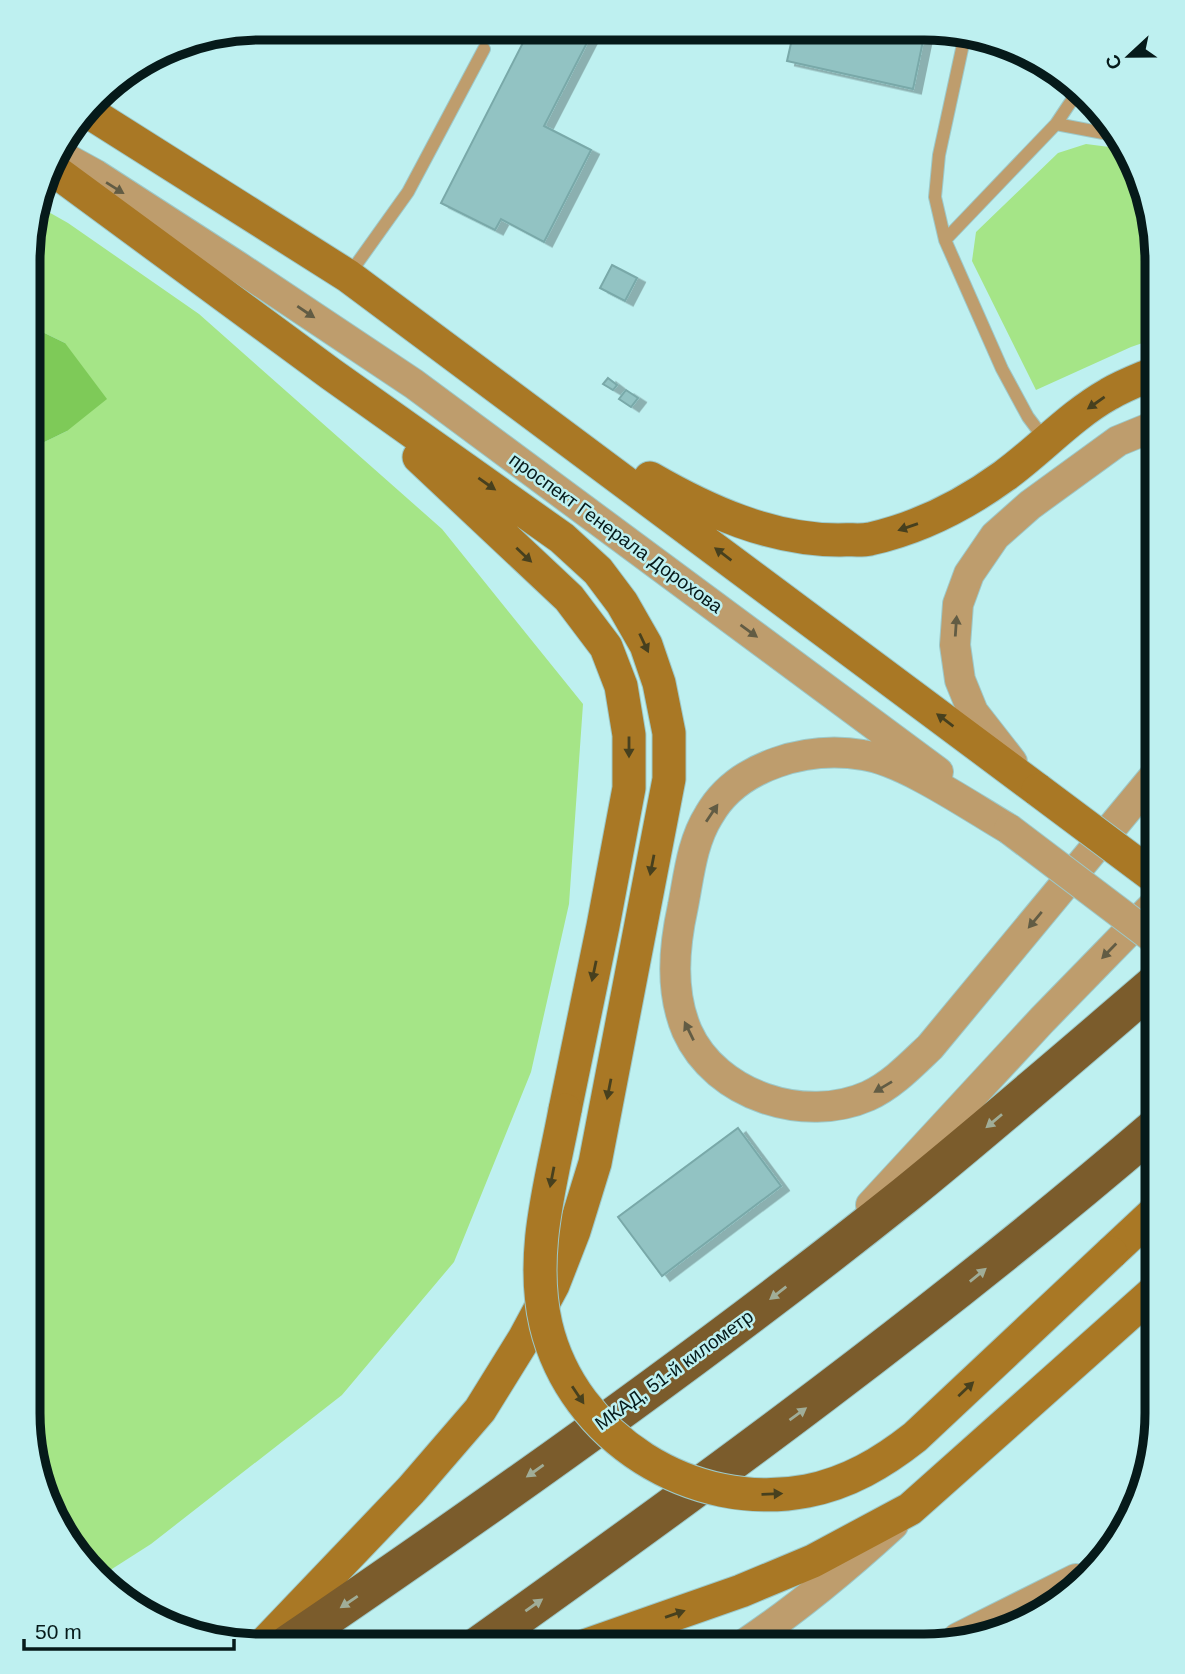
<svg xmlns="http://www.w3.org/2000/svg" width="1185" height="1674" font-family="Helvetica,sans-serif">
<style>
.green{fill:#a5e587}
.forest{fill:#7eca58}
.building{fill:#92c3c3;stroke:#79a9a9;stroke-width:2;filter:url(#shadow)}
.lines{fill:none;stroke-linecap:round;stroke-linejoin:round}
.service-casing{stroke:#9dc9c9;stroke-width:14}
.tertiary-casing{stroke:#9dc9c9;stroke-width:32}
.secondary-casing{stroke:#9dc9c9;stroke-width:35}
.trunk-casing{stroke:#9dc9c9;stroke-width:40}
.service{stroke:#be9d6d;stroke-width:12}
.tertiary{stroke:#be9d6d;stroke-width:30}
.secondary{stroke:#a97825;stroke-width:33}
.trunk{stroke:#7b5c2c;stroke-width:38}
.tertiary-bridge-casing{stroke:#9dc9c9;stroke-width:32;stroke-linecap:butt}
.secondary-bridge-casing{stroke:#9dc9c9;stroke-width:35;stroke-linecap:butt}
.tertiary-bridge{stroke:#be9d6d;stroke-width:30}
.secondary-bridge{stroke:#a97825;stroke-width:33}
.oneway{fill:#625c44}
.oneway2{fill:#47401e}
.oneway3{fill:#a0ad98}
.labels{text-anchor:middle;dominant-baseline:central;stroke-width:5;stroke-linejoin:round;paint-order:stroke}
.street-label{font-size:19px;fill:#061a1a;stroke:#bef0f0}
.rim{fill:none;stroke:#061a1a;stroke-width:9}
</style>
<defs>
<filter id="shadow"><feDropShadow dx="8" dy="4.5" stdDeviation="0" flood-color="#0004"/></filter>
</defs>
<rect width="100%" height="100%" fill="#bef0f0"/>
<path class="green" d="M1086 144 1125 149 1133 158 1157 261V338L1131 347 1036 390 972 261 976 232 1058 153Z
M38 206 68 223 199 314 442 529 583 704 569 904 531 1072 454 1262 342 1395 151 1544 101 1576 52 1516 28 1413 30 449 67 431 65 343 30 326V230Z"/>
<path class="forest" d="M30 326 65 343 107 399 67 431 30 449Z"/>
<path class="building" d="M530 29H584L592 33 544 126 591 150 544 242 501 219 495 230 441 203Z
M794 30H896L924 36 913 89 787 61Z
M612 265 637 278 625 301 600 288Z
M608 378 617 385 613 390 603 384Z
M626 390 638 398 631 407 619 399Z
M738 1128 781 1186 662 1276 618 1217Z"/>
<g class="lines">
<g class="service-casing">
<path id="service" d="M965 35 939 155 935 197 945 240 1002 369 1028 417 1046 441
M1056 124 1114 135
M945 240 1056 124 1078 91
M348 276 408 192 484 49"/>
</g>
<g class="tertiary-casing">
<path id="tertiary" d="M56 153 96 175 237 266 414 384 938 772
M1012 762 973 712 960 680 955 645 958 604 969 574 995 536 1030 505 1118 441 1157 425
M1009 829C971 807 905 761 863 755 809 746 738 764 709 815 692 842 689 875 683 906 674 947 670 991 687 1031 716 1096 805 1124 868 1096 892 1085 911 1065 930 1047L1157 773
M871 1205 1042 1020 1157 902
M958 1638 1076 1579
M743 1645C797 1609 845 1569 893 1525"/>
</g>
<g class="secondary-casing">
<path id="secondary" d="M87 111 348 276 1038 790
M51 168 331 374 562 538 598 571 622 603 646 645 659 683 669 733V779L595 1163 574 1231 553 1285 524 1339 480 1410 411 1490 264 1644
M419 457 569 598 606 647 621 686 629 735V788L603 926 565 1110
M650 478C707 511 771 540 839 540 849 539 860 541 870 539 919 528 964 505 1004 476 1040 450 1070 416 1109 394 1124 385 1141 379 1157 372
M1111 1253 1157 1210
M587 1645 741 1591 813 1561 910 1509 1157 1289"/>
</g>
<g class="trunk-casing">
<path id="trunk" d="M288 1644C497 1502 707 1353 905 1195 990 1126 1073 1054 1157 982
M479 1645C712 1479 939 1313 1157 1126"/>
</g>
<use href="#service" class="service"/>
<use href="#tertiary" class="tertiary"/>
<use href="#secondary" class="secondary"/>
<use href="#trunk" class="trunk"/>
<g class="tertiary-bridge-casing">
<path id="tertiary-bridge" d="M1009 829 1157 941"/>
</g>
<g class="secondary-bridge-casing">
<path id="secondary-bridge" d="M1038 790 1157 879
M565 1110C552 1180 529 1253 546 1325 573 1438 693 1513 807 1491 848 1483 882 1463 915 1437L1111 1253"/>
</g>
<use href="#tertiary-bridge" class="tertiary-bridge"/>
<use href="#secondary-bridge" class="secondary-bridge"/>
</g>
<defs><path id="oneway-solid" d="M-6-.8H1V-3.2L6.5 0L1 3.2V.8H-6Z" transform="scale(1.75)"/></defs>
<g class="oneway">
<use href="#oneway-solid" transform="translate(115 188) rotate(32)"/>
<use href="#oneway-solid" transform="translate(306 312) rotate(34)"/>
<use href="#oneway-solid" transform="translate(956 626) rotate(-86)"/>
<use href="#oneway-solid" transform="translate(749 631) rotate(36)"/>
<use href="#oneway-solid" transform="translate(712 813) rotate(-56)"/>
<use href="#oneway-solid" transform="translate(1035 920) rotate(130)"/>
<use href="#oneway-solid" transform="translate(1109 951) rotate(134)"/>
<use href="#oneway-solid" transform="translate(689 1031) rotate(-116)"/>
<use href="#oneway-solid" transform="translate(883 1087) rotate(149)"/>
</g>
<g class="oneway2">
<use href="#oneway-solid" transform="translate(1096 403) rotate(145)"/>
<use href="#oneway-solid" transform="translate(487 484) rotate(35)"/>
<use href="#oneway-solid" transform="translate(908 527) rotate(161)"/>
<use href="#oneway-solid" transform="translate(723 554) rotate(-143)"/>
<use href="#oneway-solid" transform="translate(524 555) rotate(43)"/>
<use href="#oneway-solid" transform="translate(644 643) rotate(65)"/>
<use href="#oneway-solid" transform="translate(945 720) rotate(-143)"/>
<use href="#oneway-solid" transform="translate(629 747) rotate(90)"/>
<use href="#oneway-solid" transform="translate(652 865) rotate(101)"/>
<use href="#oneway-solid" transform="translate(594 971) rotate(102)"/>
<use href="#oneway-solid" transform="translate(609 1089) rotate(101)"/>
<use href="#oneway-solid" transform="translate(552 1177) rotate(101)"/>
<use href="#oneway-solid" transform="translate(966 1389) rotate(-43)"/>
<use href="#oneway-solid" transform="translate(578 1395) rotate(56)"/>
<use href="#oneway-solid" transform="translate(772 1494) rotate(-2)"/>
<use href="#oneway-solid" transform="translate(675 1614) rotate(-19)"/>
</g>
<g class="oneway3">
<use href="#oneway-solid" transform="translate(994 1121) rotate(140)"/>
<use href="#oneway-solid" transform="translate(978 1275) rotate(-39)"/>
<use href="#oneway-solid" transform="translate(778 1293) rotate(142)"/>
<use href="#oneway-solid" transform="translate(798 1414) rotate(-36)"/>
<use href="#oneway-solid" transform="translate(535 1471) rotate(145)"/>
<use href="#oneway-solid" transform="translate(349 1602) rotate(146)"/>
<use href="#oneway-solid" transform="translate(534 1605) rotate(-35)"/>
</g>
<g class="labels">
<g class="street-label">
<text transform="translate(616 533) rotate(36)">проспект Генерала Дорохова</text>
<text transform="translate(674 1370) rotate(-36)">МКАД, 51-й километр</text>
</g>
</g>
<path d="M0 0H1185V1674H0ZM261 40H924A221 221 0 0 1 1145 261V1413A221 221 0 0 1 924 1634H261A221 221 0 0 1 40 1413V261A221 221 0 0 1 261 40Z" fill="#bef0f0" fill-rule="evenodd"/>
<path class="rim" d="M261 40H924A221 221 0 0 1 1145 261V1413A221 221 0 0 1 924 1634H261A221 221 0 0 1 40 1413V261A221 221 0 0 1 261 40Z"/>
<g transform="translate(1129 56) rotate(248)" stroke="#bef0f0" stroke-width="5" paint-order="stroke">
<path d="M0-5L12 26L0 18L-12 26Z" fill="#061a1a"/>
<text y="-10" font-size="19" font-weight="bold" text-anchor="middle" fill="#061a1a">С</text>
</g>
<path d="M24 1639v10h210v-10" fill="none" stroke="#061a1a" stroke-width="3.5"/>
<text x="35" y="1639" font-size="21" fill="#061a1a" stroke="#bef0f0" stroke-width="5" paint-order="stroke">50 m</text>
</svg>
